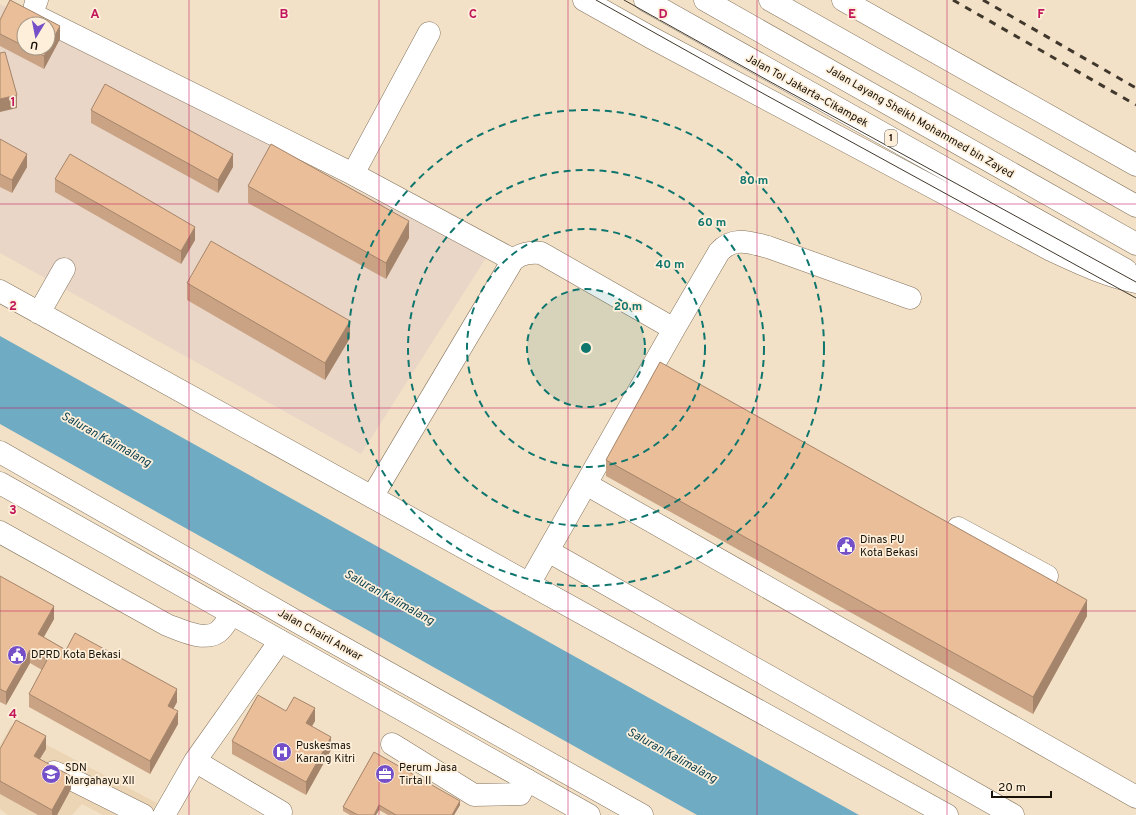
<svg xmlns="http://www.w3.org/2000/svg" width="1136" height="815" font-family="Overpass,sans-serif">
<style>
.commercial{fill:#ead6c7}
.built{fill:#ecd5b5}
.water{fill:#6fabc3}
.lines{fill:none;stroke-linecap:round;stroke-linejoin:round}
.minor-casing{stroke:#84745d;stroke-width:23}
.major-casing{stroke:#84745d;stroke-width:23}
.highway-casing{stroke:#84745d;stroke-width:23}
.minor{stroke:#fff;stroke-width:22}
.major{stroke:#fff;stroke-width:22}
.highway{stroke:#fff;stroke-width:22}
.tram{stroke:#40382c;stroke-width:1}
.rail{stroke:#40382c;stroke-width:3;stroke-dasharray:7 7;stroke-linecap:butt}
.wall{fill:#c9a384;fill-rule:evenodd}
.shaded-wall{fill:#a4856b}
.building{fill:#eabe99;stroke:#a4856b}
.grid{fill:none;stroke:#c2185b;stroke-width:1;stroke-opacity:0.55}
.ring{fill:none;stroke:#0f766e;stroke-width:2;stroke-dasharray:7 5}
.labels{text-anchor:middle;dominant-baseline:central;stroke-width:3.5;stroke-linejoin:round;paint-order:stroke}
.shield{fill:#feefda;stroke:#5c5447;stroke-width:1}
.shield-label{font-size:10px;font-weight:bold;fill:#171108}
.street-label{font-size:11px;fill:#171108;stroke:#feefda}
.poi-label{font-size:11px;fill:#171108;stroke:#feefda;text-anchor:start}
.water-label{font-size:12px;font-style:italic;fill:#033b4c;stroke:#feefda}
.grid-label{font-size:13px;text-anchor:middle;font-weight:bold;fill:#c2185b;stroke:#feefda;stroke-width:3.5;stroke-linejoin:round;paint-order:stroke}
.centre{fill:#0f766e;stroke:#feefda;stroke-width:2}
.ring-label{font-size:12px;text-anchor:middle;font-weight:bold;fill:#0f766e;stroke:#feefda;stroke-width:3.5;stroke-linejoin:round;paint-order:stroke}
</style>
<rect width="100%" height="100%" fill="#f3e1c7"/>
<path class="commercial" d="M0 4 38 24H24V48H48V29L486 258 361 454 0 253Z"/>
<path class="built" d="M11 726 157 803 150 815H103L82 804 72 815H8L0 809V745Z"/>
<path class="water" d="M0 336 859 815H697L0 424Z"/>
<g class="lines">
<g class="minor-casing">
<path id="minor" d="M37 0C34 7 33 11 38 17L353 174 513 260
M353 174 429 33
M0 291 947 815
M39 313 64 269
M674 329 719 252C733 236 749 242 768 247L910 298
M586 484 1136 797
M372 497 513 260C522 253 530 252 541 253L674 329 529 584
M958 528 1047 576
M0 532 167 625C181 630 204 642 218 632 224 627 228 619 232 614
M548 551 1013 815
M392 744 474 795 520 794 527 780
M195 761 281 812
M54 772 73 780 143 815
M164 815 195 761 280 641"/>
</g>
<g class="major-casing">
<path id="major" d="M0 452 294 620 642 815
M0 483 589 815"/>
</g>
<g class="highway-casing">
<path id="highway" d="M584 0 652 38 1051 250C1079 263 1106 276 1136 282
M645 0 1126 270
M705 0 1136 244
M770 0 1136 206
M843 0 1136 165"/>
</g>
<use href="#minor" class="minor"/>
<use href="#major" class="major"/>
<use href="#highway" class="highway"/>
<path class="tram" d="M596 0 764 94 1136 298
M624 0 767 80 1136 282"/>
<path class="rail" d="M953 0 1136 105
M983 0 1136 88"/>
</g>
<path class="wall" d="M10 0 60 26V39L44 69 0 46V20ZM24 24H48V48H24Z
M91 110 233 167 218 193 91 123Z
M0 139 27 167 12 193 0 187Z
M55 179 195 240 181 264 55 192Z
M248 186 409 238 386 279 248 203Z
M187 283 350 338 325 380 187 300Z
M606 460 1087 616 1033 714 606 476Z
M0 576 54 619 44 637 66 650 177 702 173 709 178 724 150 774 29 707V694L42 670 30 663 6 705 0 702Z
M315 721 312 726 331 750 306 795 232 754V741Z
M0 749H46L40 759 71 789 57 815H38L0 794Z
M374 752 460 805 454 815H388L379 810 376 815H350L343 811V807Z"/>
<path class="shaded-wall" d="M60 26V39L44 69V56Z
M17 95V108L0 112V99Z
M27 154V167L12 193V180Z
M233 154V167L218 193V180Z
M409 221V238L386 279V263Z
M195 227V240L181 264V251Z
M350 321V338L325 380V363Z
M1087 600V616L1033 714V697Z
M54 606V619L38 647V634Z
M30 650V663L6 705V692Z
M177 689V702L168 719V706Z
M315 708V721L306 736V723Z
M178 711V724L150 774V761Z
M46 736V749L34 768V756Z
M331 737V750L306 795V782Z
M71 776V789L57 815H52V810Z
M460 801V805L454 815H452Z
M379 805V810L376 815H374Z"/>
<path class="building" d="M10 0 60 26 44 56 28 48H48V24H24V46L0 34V20Z
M5 52 17 95 0 99V53Z
M105 84 233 154 218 180 91 110Z
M0 139 27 154 12 180 0 174Z
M271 144 409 221 386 263 248 186Z
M70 154 195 227 181 251 55 179Z
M211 241 350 321 325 363 187 283Z
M660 362 1087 600 1033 697 606 460Z
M0 576 54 606 38 634 66 650 75 633 177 689 168 706 178 711 150 761 29 694 47 660 30 650 6 692 0 689Z
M258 695 286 711 294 697 315 708 306 723 331 737 306 782 232 741Z
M16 720 46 736 34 756 71 776 52 810 0 781V749Z
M374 752 460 801 452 815H396L379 805 374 815H358L343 807Z"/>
<path class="grid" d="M189 0V815M379 0V815M568 0V815M757 0V815M947 0V815M0 204H1136M0 408H1136M0 611H1136"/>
<circle cx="586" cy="348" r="59" fill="#0f766e" fill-opacity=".12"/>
<g class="ring">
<circle cx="586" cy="348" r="59"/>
<circle cx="586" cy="348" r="119"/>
<circle cx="586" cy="348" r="178"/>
<circle cx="586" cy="348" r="238"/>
</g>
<defs>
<g id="civic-disc" transform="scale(1)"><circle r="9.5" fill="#744fc8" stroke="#feefda"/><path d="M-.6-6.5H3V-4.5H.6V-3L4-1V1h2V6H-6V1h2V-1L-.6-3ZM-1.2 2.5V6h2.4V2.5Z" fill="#fff"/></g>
<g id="hospital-disc" transform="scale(1)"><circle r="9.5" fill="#744fc8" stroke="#feefda"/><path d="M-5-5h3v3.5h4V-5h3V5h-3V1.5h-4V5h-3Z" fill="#fff"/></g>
<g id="school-disc" transform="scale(1)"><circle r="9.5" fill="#744fc8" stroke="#feefda"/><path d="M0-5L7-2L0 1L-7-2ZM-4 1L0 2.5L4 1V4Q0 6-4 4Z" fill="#fff"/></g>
<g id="office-disc" transform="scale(1)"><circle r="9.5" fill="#744fc8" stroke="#feefda"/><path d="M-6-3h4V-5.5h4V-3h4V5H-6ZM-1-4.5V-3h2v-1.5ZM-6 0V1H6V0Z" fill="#fff"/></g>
</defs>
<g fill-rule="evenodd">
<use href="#civic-disc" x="846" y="546"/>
<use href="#civic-disc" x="17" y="655"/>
<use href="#hospital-disc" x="282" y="752"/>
<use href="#school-disc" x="51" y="774"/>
<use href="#office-disc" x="385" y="774"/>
</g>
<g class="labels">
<rect class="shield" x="885" y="130" width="12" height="16" rx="3"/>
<g class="shield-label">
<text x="891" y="138">1</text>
</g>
<g class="street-label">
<text transform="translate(807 91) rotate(29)">Jalan Tol Jakarta–Cikampek</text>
<text transform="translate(920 122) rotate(30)">Jalan Layang Sheikh Mohammed bin Zayed</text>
<text transform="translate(320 635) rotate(29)">Jalan Chairil Anwar</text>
</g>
<g class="poi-label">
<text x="860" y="540">Dinas PU<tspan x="860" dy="13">Kota Bekasi</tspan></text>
<text x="31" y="655">DPRD Kota Bekasi</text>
<text x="296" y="746">Puskesmas<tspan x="296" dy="13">Karang Kitri</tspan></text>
<text x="65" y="768">SDN<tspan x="65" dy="13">Margahayu XII</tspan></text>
<text x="399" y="768">Perum Jasa<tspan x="399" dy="13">Tirta II</tspan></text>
</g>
<g class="water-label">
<text transform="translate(106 440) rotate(29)">Saluran Kalimalang</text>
<text transform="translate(389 598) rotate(29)">Saluran Kalimalang</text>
<text transform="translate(672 756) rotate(29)">Saluran Kalimalang</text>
</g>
</g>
<g class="grid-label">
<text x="95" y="18">A</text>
<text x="284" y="18">B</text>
<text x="473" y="18">C</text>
<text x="663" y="18">D</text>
<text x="852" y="18">E</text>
<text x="1041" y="18">F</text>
<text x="13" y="106">1</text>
<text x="13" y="310">2</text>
<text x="13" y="514">3</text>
<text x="13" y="718">4</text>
</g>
<circle cx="586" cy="348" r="6" class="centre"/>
<g class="ring-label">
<text x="754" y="184">80 m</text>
<text x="712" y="226">60 m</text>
<text x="670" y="268">40 m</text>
<text x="628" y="310">20 m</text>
</g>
<g transform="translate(36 36) rotate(190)"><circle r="19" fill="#feefda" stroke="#a29686"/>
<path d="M0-3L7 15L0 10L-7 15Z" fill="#744fc8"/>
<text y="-6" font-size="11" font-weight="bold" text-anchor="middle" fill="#171108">U</text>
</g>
<path d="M992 791v6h59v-6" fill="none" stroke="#171108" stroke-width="2"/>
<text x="998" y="791" font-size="12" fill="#171108" stroke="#feefda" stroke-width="3" paint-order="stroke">20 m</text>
</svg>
